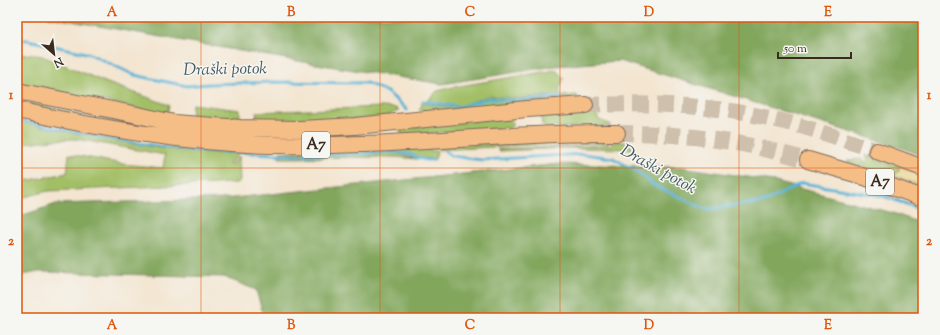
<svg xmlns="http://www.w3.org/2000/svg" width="940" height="335" font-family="'Sorts Mill Goudy',serif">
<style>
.green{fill:#a2bf66;stroke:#6e7442}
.forest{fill:#81a65b;stroke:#5e683c}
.sand{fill:#eeda9e;stroke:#94825e}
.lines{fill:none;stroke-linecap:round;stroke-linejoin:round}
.stream{stroke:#5bb4d8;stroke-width:3}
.highway-tunnel{stroke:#cec0ac;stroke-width:16;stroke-dasharray:16 8;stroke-linecap:butt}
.street-casing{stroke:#7b6b5c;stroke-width:11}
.highway-casing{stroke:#7b6b5c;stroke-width:18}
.street{stroke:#fff;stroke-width:9}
.highway{stroke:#f6be87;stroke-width:16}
.grid{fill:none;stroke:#df570d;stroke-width:1;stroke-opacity:0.55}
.labels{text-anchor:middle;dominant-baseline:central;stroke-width:3;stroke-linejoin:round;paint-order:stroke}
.shield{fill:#f6f6f2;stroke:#73675e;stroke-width:1}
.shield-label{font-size:15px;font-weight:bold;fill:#3b2a1e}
.water-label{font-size:17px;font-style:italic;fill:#465a5f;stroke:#f6f6f2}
.neatline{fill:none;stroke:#df570d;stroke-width:1.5}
.grid-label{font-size:13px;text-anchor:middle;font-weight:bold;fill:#df570d}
</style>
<rect width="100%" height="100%" fill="#f6f6f2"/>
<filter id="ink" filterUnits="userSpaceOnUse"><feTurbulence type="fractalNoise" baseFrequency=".025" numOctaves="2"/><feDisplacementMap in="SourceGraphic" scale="8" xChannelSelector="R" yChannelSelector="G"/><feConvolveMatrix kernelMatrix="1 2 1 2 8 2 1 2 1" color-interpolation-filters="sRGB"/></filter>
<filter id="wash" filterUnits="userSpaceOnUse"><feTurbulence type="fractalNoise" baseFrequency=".012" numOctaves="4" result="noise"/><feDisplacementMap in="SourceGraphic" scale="16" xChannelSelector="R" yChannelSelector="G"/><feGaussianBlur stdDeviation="0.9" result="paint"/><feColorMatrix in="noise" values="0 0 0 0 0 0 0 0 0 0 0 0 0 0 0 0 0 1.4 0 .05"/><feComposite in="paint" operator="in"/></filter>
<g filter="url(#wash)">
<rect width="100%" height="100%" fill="#f3e5d0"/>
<path class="green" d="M31 54 42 56 110 84 169 105 167 115 17 82V55Z
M556 70 564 78 559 90 561 95 517 99 489 96 459 106 427 101 437 91 453 87Z
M577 95 578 98 428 112V111L419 110 422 105 421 103 458 108 489 98 517 102 563 99V96Z
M17 100 113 120 157 127 348 134 349 135 347 138H242L142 128 17 103Z
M192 104 240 110V117H235V119L256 120 257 112 382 107 396 108 399 111 390 114V116L339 121 256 122 191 117Z
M578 112 581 114 596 113 599 120 610 124V126L545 128 542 124 541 116Z
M510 117 513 123 512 126 509 128 402 135 398 129Z
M17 121C73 133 129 145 186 151 203 153 221 153 238 153L234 160 228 164 229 165 235 162 239 156 240 181 237 183 48 191 17 199V181L30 180 67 173 69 154 123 164 163 168 165 155 76 139 53 140 17 144Z
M608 140 609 143 530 145 438 150 437 148 428 149V151H436L437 152 435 159 421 158 396 151 335 154 280 153V152L525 142Z
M612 142H625L628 144 631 145 633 149 570 148 499 151 497 149 612 145Z
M395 153 417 159 393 157 279 158V155L309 156Z
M866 155 879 160 899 166V171L894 176 847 162 849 160 860 159 866 162 868 160 867 159Z"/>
<path class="forest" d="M48 17H923V156L902 148 619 61 555 66 442 84 297 61Z
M558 164 682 167 768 180 893 213 923 224V318H264L256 290 224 277 39 272 17 276V217L56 204 223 199Z"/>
<path class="sand" d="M899 166 923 176V187L894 176 899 171Z"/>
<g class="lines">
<path class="stream" d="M17 39 28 40 90 54 134 75 187 86 208 84 275 82 367 83 387 92 401 104 407 110
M423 101 459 107 489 98 518 101 561 97
M17 120 111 139 188 150 297 155 351 154 395 152 408 154 426 160H433
M445 151 452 156 482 160 584 154 613 158 640 173 653 185 706 209 765 202 802 183 883 196 912 206 923 212"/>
</g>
</g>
<g filter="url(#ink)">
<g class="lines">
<path class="highway-tunnel" d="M585 105C645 103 705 104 764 117 802 125 840 138 877 151
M617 133C657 133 697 136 736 143 760 147 784 154 808 160"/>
<g class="street-casing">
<path id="street" d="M17 317 18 318"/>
</g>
<g class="highway-casing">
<path id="highway" d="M17 91 133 114 174 123 240 128 301 129 355 126 527 109 585 105
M17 110C101 129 185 143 272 145 387 148 502 132 617 133
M877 151 923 168
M808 160 859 175 923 198"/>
</g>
<use href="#street" class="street"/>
<use href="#highway" class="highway"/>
</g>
</g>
<path class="grid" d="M201 17V318M380 17V318M560 17V318M739 17V318M17 168H923"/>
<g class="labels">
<g class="shield">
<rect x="302" y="132" width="28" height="26" rx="3"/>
<rect x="866" y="169" width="28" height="26" rx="3"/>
</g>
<g class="shield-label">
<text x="316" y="145">A7</text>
<text x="880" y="182">A7</text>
</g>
<g class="water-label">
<text transform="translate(225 70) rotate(-1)">Draški potok</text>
<text transform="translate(658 170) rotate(29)">Draški potok</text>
</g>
</g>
<rect width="940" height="335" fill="none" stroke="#f6f6f2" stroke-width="44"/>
<g transform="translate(54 54) rotate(152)" stroke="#f6f6f2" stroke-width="3" paint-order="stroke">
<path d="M0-3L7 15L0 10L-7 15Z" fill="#3b2a1e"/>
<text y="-6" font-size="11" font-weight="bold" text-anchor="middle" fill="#3b2a1e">N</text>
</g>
<path d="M778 52v6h73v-6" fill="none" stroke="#3b2a1e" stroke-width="2"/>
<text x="784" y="52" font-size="12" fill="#3b2a1e" stroke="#f6f6f2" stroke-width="3" paint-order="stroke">50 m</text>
<rect x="22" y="22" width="896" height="291" class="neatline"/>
<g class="grid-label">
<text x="112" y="16">A</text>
<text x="291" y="16">B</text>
<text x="470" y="16">C</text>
<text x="649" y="16">D</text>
<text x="828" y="16">E</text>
<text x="11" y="99">1</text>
<text x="929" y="99">1</text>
<text x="11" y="245">2</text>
<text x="929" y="245">2</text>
<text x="112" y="329">A</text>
<text x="291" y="329">B</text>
<text x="470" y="329">C</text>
<text x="649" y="329">D</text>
<text x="828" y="329">E</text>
</g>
</svg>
